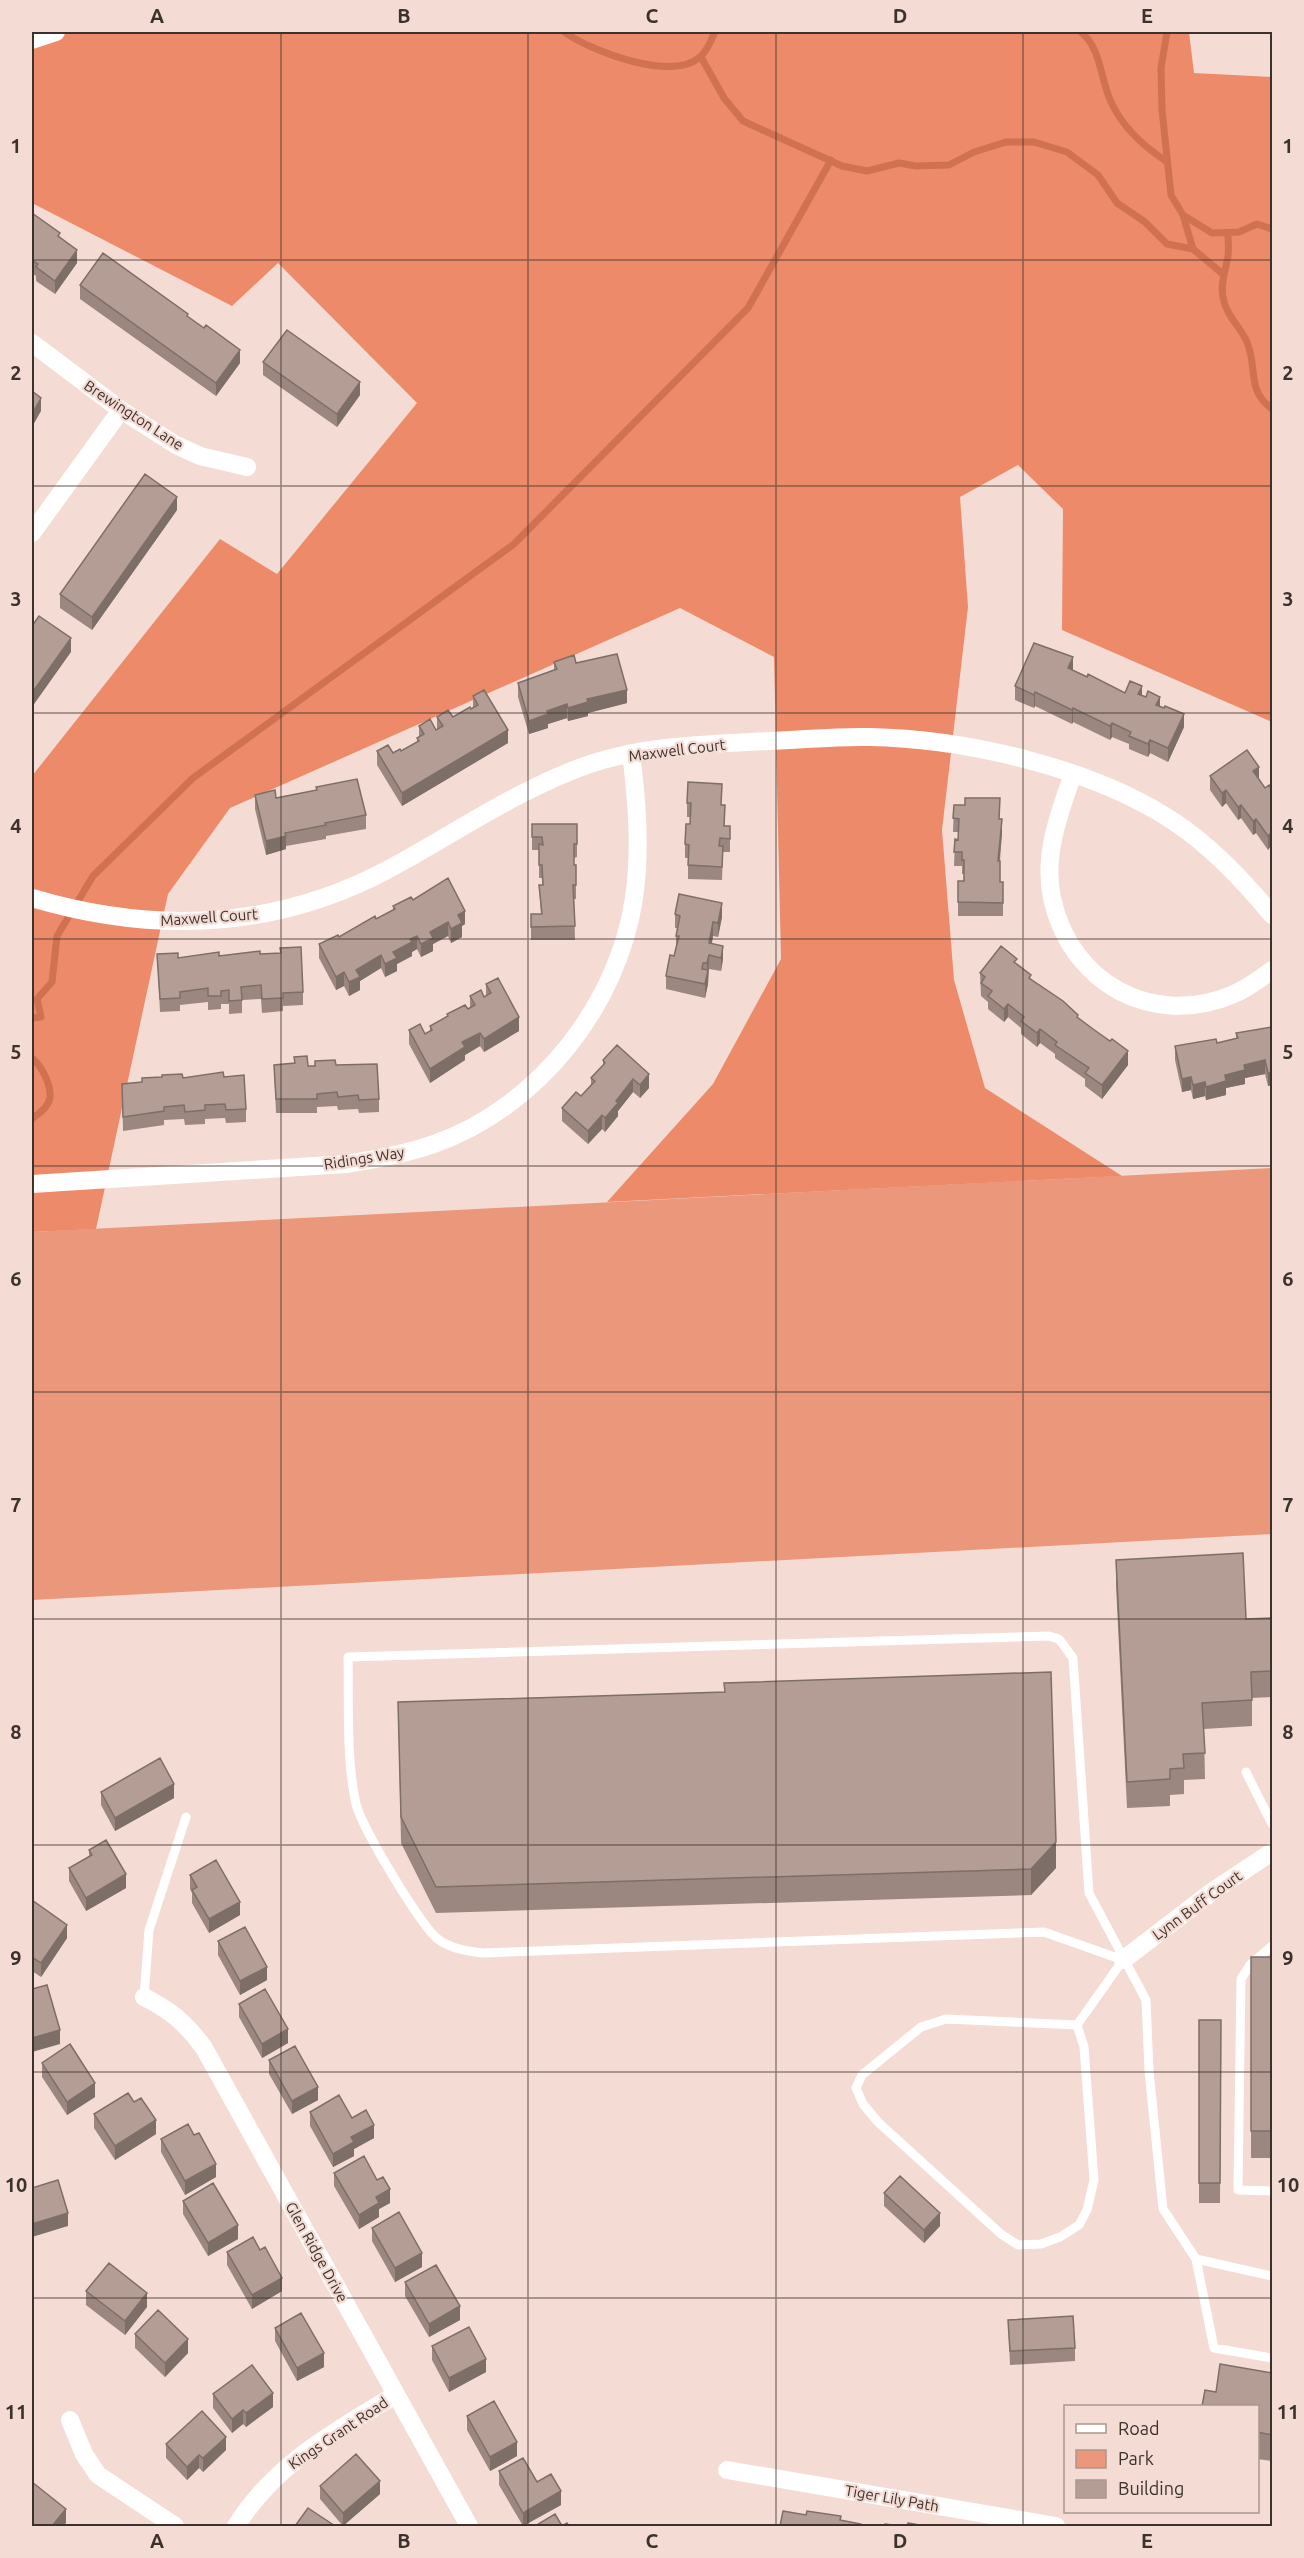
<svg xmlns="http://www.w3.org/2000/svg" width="1304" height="2558" font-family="Ubuntu,sans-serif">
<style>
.green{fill:#eb977c}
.forest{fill:#ed8a6a}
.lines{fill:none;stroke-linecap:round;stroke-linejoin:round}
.stream{stroke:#d07151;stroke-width:7}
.service{stroke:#fff;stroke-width:9}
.minor{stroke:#fff;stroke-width:18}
.wall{fill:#9b8780}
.shaded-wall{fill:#7e6e68}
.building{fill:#b49d95;stroke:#7e6e68;stroke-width:1.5}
.grid{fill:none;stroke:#3b322e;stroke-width:1.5;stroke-opacity:0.55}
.labels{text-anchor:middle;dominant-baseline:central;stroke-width:4.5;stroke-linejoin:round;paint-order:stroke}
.street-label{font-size:15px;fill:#3b322e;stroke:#f4dbd3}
.neatline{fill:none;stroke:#3b322e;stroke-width:2}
.grid-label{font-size:20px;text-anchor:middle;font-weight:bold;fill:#3b322e}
</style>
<rect width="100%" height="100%" fill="#f4dbd3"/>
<path class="green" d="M1272 1168V1534L32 1600V1232Z"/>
<path class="forest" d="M32 32H1189L1194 73 1272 77V722L1062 630 1063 509 1018 465 960 497 968 607 942 830 954 980 985 1088 1122 1176 607 1202 713 1084 781 959 774 657 680 608 230 808 168 894 96 1229 32 1232V776L220 539 277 574 417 403 278 263 232 306 32 203Z"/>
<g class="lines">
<path class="stream" d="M564 32C591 51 673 83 701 56 707 51 712 39 715 32
M1081 32C1102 49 1100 81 1112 104 1124 129 1143 146 1166 161
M1167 32 1161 68 1162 110 1171 195 1183 215 1212 233 1239 232 1257 224 1272 229
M701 57 724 98 743 121 842 166 867 171 899 163 916 166 949 165 974 152 1006 142H1034L1067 152 1098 175 1117 203 1145 222 1167 244 1193 249 1224 275
M1183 215 1193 249
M1228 233C1228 240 1229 248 1228 256 1226 269 1220 284 1223 297 1226 316 1240 326 1247 342 1258 369 1246 390 1272 409
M32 1018 41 1017 37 999 52 982 57 936 93 876 193 778 514 544 748 308 831 160
M32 1058C41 1065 51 1084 50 1097 49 1107 39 1113 32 1119"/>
<path class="service" d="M1246 1772 1272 1824
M1272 1946 1250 1965 1241 1979 1238 2190 1272 2191
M1123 1960 1044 1932 483 1953C467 1951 452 1949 439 1940 421 1927 361 1826 356 1804 346 1760 349 1703 348 1657L1049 1636 1059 1639 1073 1658 1089 1893 1146 2000 1149 2071 1163 2209 1196 2259 1272 2276
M144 1997 149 1930 186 1817
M1077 2025 1084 2047 1094 2180 1087 2210 1079 2225 1060 2237 1041 2244 1018 2245 1001 2234 878 2122 863 2104 856 2088 862 2075 921 2027 946 2019 1077 2025 1123 1960
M1196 2259 1214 2348 1272 2358"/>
<path class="minor" d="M32 40 56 32
M32 343 121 410 176 445 200 456 247 467
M32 533 121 410
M1073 774C1059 814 1043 855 1052 898 1070 983 1153 1029 1234 994 1248 988 1260 979 1272 970
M32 898C154 934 275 930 389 869 456 833 518 789 590 764 648 745 709 744 769 741 802 740 836 736 870 737 967 739 1094 768 1176 823 1213 848 1244 881 1272 915
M32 1184 346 1164C376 1159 405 1154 434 1144 538 1107 618 1006 634 898 641 850 637 801 631 753
M1123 1960 1213 1891 1272 1852
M144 1997C170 2010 187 2024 204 2048L469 2526
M70 2420 84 2454 98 2475 175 2526
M727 2470 1056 2526
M236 2526C276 2463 333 2433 395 2395"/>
</g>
<path class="wall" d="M32 213 60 237 77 263 55 294 36 281V276L32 273Z
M80 285 188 317 240 363 216 396 80 299Z
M263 362 360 395 337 427 263 375Z
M177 510 92 630 60 608V594Z
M554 662 576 663 627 703 588 713V716L568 721 567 718 548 724V728L529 734 518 697V683L554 670Z
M1073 670 1125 693 1142 695 1160 706 1184 727 1168 762 1150 753 1148 757 1129 749V744L1112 737 1110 740 1073 722 1072 724 1035 706 1034 708 1015 700V686Z
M473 696 508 743 402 806 377 765V751L393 753 401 751 417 742V738L419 737V726L436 730H437V717H453L471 709 473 708Z
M1210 776 1259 780 1265 788 1272 789V851L1270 847 1268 850 1256 833 1253 835 1241 818 1238 820 1226 803 1222 807 1210 790Z
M316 787 366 815V829L326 836V839L286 846V849L266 855 255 809V795L276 798 316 790Z
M687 803 722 805 725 826 730 840V852H723L722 880 688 879V858H685V844L690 824V817H687Z
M954 805 1000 819 1002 833 1000 861V882H1003V916H958V881H964V874H962V866H954L955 839 958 840 959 832H953Z
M532 824H577V857L574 858V865H576V899H574L575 940H531V914H541L539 885H542V878H539V850H532Z
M413 900 465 924 462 926V937L451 943 448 936 433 944V951L421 957 417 949 412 952V956L397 964V971L385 977 381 968 360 981V990L349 996 344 986 336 990 319 958V944L339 937 393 910V906Z
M675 914 722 917 718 937 713 936 712 943 723 959 721 971 709 969 708 984 705 998 666 989V976L674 956 676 949V936L677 928H675Z
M157 954 178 958 260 954 303 992V1005L283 1006V1011L262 1013 261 999 242 1000V1013L229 1014V1004H221V1009L208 1010V1002L180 1005V1011L160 1012Z
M1017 964 1031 979 1078 1018 1128 1065 1102 1099 1085 1086V1079L1055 1058V1054L1040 1043 1037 1047 1021 1034V1028L1008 1017 1004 1022 988 1009V1002L981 996 980 973Z
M486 984 519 1031 484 1052 480 1046 465 1055V1060L430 1083 409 1044V1030L425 1034 430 1031V1026L447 1017V1014L470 1008V996L484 997 486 996Z
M1272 1027V1085L1268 1086 1265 1074 1245 1078V1084L1226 1088V1095L1206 1100 1205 1096 1193 1099 1191 1090 1182 1092 1175 1060V1046L1217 1043 1236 1038V1033Z
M294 1057 308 1066 336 1065 379 1099V1112L359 1113 358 1109 338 1110 337 1106 317 1107V1113H276L274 1065 294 1063Z
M603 1060 649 1088 640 1098 633 1092 618 1111V1116L605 1132 602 1129 588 1144 562 1121V1108L581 1096 591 1085V1078L603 1065Z
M224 1077 246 1109V1122L226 1123 225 1118 205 1119V1124L185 1125 184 1119 164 1120V1125L123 1131 122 1084 183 1078Z
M1116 1560 1246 1619 1272 1618V1697L1252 1698V1726L1204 1729 1205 1779 1184 1780V1794L1170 1795V1806L1127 1808 1116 1586Z
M398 1702 1056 1868 1031 1895 436 1913 401 1843Z
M101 1792 174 1798 115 1831 101 1805Z
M89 1850 126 1888 86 1911 69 1881V1868L89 1856Z
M190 1875 240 1915 209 1933 192 1903V1893L190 1889Z
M32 1900 67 1938 41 1977 32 1971Z
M218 1941 267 1980 240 1995 218 1955Z
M1251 1957H1272V2158H1251Z
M239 2004 288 2043 262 2058 239 2017Z
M1199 2020H1221L1220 2203H1199Z
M269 2060 318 2100 292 2114 269 2074Z
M42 2063 95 2097 67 2115 42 2077Z
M310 2112 352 2118 374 2138 354 2149V2156L333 2167 310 2126Z
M94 2114 156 2134 115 2160 94 2128Z
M161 2139 216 2177 185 2195 161 2152Z
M334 2173 390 2203 379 2209V2217L359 2229 334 2186Z
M884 2193 940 2226 924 2243 884 2206Z
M183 2201 238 2239 208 2256 183 2214Z
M372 2228 422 2267 395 2282 372 2241Z
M260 2250 282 2291 252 2309 227 2265V2252Z
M405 2282 460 2320 429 2337 405 2296Z
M86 2291 147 2307 125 2335 86 2305Z
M1008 2320 1075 2348V2361L1010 2365Z
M275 2328 324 2367 297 2381 275 2341Z
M135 2334 188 2353 165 2377 135 2348Z
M432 2346 486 2372 449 2392 432 2360Z
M1272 2373V2461L1257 2459V2406L1216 2392Z
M213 2394 273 2407 246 2427 243 2424 232 2433 213 2408Z
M467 2416 517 2456 490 2471 467 2430Z
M166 2444 226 2450 203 2472 199 2468 187 2480 166 2458Z
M499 2471 537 2482 561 2505 523 2526 499 2485Z
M320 2486 380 2494 343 2526 320 2499Z"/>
<path class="shaded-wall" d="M77 250V263L55 294V281Z
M240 350V363L216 396V383Z
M360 382V395L337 427V414Z
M41 398V411L32 427V414Z
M177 497V510L92 630V617Z
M71 638V652L32 707V693Z
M1073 657V671L1068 668Z
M1142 686V699L1138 694Z
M627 690V703L588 713V716L568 721V708L587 699Z
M1035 692V706L1034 708V695Z
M1160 697V710L1156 705Z
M567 704V718L548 724V728L529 734V721L547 711Z
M1073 708V722L1072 724V710Z
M1184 714V727L1168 762V748Z
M1112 723V737L1110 740V726Z
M508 730V743L402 806V793Z
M1150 740V753L1148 757V744Z
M1259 767V781L1253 771Z
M1226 790V803L1222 807V793Z
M1241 805V818L1238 820V807Z
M1002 819V833L998 874V861Z
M1256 819V833L1253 835V821Z
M1270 834V847L1268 850V836Z
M286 836V849L266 855V841Z
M722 903V917L718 937V923Z
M465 911V924L462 926V937L451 943V929L458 915Z
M448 922V936L433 944V951L421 957V944L430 932Z
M713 922V936L709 956V943Z
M417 936V949L412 952V956L397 964V971L385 977V964L393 952 410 939Z
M723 946V959L721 971V958Z
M381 955V968L360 981V990L349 996V982L356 970Z
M709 955 708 984 705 998V984L707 975V963Z
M344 972V986L336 990V977Z
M1008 1004V1017L1004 1022V1009Z
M519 1017V1031L484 1052V1039Z
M1040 1029V1043L1037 1047V1033Z
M480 1033V1046L465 1055V1060L430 1083V1069L462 1042Z
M1128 1051V1065L1102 1099V1085Z
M1265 1060V1074L1245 1078V1084L1226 1088V1095L1206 1100V1087L1225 1075 1244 1065Z
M1272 1072V1085L1268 1086V1073Z
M649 1074V1088L640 1098V1085Z
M1191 1077V1090L1182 1092V1079Z
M633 1079V1092L618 1111V1116L605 1132V1118L616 1101Z
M1205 1082V1096L1193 1099V1085Z
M602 1115V1129L588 1144V1131Z
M174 1784V1798L115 1831V1818Z
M1056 1842V1868L1031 1895V1869Z
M126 1874V1888L86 1911V1898Z
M240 1902V1915L209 1933V1919Z
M67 1925V1938L41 1977V1963Z
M267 1967V1980L240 1995V1981Z
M288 2029V2043L262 2058V2044Z
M60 2030V2044L32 2052V2038Z
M95 2083V2097L67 2115V2102Z
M318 2087V2100L292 2114V2101Z
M156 2120V2134L115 2160V2146Z
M374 2125V2138L354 2149V2156L333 2167V2154L351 2137Z
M216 2164V2177L185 2195V2181Z
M390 2189V2203L379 2209V2217L359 2229V2215L376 2197Z
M68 2213V2226L32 2237V2224Z
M940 2213V2226L924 2243V2230Z
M238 2225V2239L208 2256V2243Z
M422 2253V2267L395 2282V2268Z
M282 2278V2291L252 2309V2295Z
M147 2293V2307L125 2335V2321Z
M460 2306V2320L429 2337V2324Z
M188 2339V2353L165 2377V2363Z
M324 2353V2367L297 2381V2368Z
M486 2359V2372L449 2392V2378Z
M273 2393V2407L246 2427V2413Z
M243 2410V2424L232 2433V2419Z
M226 2437V2450L203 2472V2458Z
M517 2442V2456L490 2471V2457Z
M199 2455V2468L187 2480V2467Z
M380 2481V2494L343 2526V2513Z
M561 2491V2505L523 2526V2513Z
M66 2509V2523L63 2526H52Z"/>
<path class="building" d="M32 213 60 233 58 236 77 250 55 281 36 267 38 264 32 260Z
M103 253 188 314 187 316 204 328 206 325 240 350 216 383 80 285Z
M287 330 360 382 337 414 263 362Z
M32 391 41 398 32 414Z
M145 474 177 497 92 617 60 594Z
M39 616 71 638 32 693V626Z
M1034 643 1073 657 1068 668 1087 677 1088 674 1125 693 1130 681 1142 686 1138 694 1146 697 1148 691 1160 697 1156 705 1164 708 1165 706 1184 714 1168 748 1150 740 1148 744 1129 736 1131 732 1112 723 1110 726 1073 708 1072 710 1035 692 1034 695 1015 686Z
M617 654 627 690 587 699 588 702 568 708 567 704 547 711 548 714 529 721 518 683 557 669 554 662 574 655 576 663Z
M484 690 508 730 402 793 377 751 388 745 393 753 400 749 401 751 419 741 417 738 424 734 419 726 430 719 436 730 443 726 437 717 448 710 453 717 470 707 471 709 478 705 473 696Z
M1247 750 1259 767 1253 771 1265 788 1269 785 1272 789V837L1270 834 1268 836 1256 819 1253 821 1241 805 1238 807 1226 790 1222 793 1210 776Z
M357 779 366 815 325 823 326 825 285 833 286 836 266 841 255 795 275 790 276 798 317 790 316 787Z
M688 782 722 784 721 805H725L724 826H730V839L720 838 719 846H723L722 867 688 865 689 845 685 844 686 824H690L691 803H687Z
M965 798H1000L999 819H1002L998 861H1000V882H1003V903L958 902V881H964V860H962V852H954L955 839 958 840 959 819 953 818 954 805H965Z
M532 824H577V844H574V865H576V885H573L575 926 531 927V914H542L539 885H543L542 865H539V844L543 845 542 837H532Z
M448 878 465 911 458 915 462 923 451 929 448 922 430 932 433 938 421 944 417 936 410 939 412 942 393 952 397 958 385 964 381 955 356 970 360 977 349 982 344 972 336 977 319 944 338 935 339 937 375 916 376 919 395 909 393 906 411 897 413 900Z
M679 894 722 903 718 923 713 922 709 943 723 946 721 958 709 955 707 963H703L702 969 708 970 705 984 666 976 670 955 674 956 679 936H676L680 916 675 914Z
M1001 946 1017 959 1014 962 1031 975 1029 978 1063 1001 1078 1015 1077 1017 1093 1029 1110 1041 1112 1039 1128 1051 1102 1085 1085 1073 1089 1068 1055 1045 1057 1042 1040 1029 1037 1033 1021 1021 1024 1017 1008 1004 1004 1009 988 996 992 991 981 983 985 977 980 973Z
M301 947 303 992 283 993V998L262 999 261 985 241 987 242 1000 229 1001V990L221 991V996H208V988L180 992V998L160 999 157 954 178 953V958L219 952V956L260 951V954L281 953 280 948Z
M498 978 519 1017 484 1039 480 1033 462 1042 465 1047 430 1069 409 1030 420 1024 425 1034 432 1030 430 1026 448 1016 447 1014 465 1005 468 1009 475 1005 470 996 481 990 484 997 491 993 486 984Z
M1272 1027V1072L1268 1073 1265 1060 1244 1065 1245 1070 1225 1075 1226 1081 1206 1087 1205 1082 1193 1085 1191 1077 1182 1079 1175 1046 1216 1039 1217 1043 1238 1038 1236 1033Z
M617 1045 649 1074 640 1085 633 1079 616 1101 618 1103 605 1118 602 1115 588 1131 562 1108 576 1092 581 1096 595 1081 591 1078 605 1063 603 1060Z
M307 1056 308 1066H315V1061L335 1060 336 1065 377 1064 379 1099 359 1100 358 1095 338 1097 337 1092 317 1094V1099H276L274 1065 295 1063 294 1057Z
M223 1072 224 1077 244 1075 246 1109 226 1110 225 1104 205 1105V1110L185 1112 184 1105 164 1107V1111L123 1117 122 1084 142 1082V1078L162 1077V1075L182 1074 183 1078Z
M1243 1553 1246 1619 1272 1618V1671L1251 1672 1252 1700 1202 1703 1205 1753 1183 1754 1184 1768 1170 1769V1779L1127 1782 1116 1560Z
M1051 1672 1056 1842 1031 1869 436 1887 401 1817 398 1702 725 1692 724 1683Z
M160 1758 174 1784 115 1818 101 1792Z
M106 1840 126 1874 86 1898 69 1868 92 1855 89 1850Z
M216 1860 240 1902 209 1919 192 1890 197 1887 190 1875Z
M32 1900 67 1925 41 1963 32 1957Z
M245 1927 267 1967 240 1981 218 1941Z
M1251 1957H1272V2131H1251Z
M47 1985 60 2030 32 2038V1989Z
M265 1989 288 2029 262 2044 239 2004Z
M1199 2020H1221L1220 2183H1199Z
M70 2044 95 2083 67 2102 42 2063Z
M295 2046 318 2087 292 2101 269 2060Z
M128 2093 134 2102 141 2098 156 2120 115 2146 94 2114Z
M339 2095 352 2118 366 2110 374 2125 351 2137 354 2142 333 2154 310 2112Z
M188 2124 194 2135 199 2133 216 2164 185 2181 161 2139Z
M364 2156 377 2180 383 2177 390 2189 376 2197 379 2203 359 2215 334 2173Z
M900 2176 940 2213 924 2230 884 2193Z
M58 2180 68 2213 32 2224V2188Z
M213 2183 238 2225 208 2243 183 2201Z
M399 2212 422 2253 395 2268 372 2228Z
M253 2237 260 2250 265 2247 282 2278 252 2295 227 2252Z
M109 2263 147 2293 125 2321 86 2291Z
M436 2265 460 2306 429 2324 405 2282Z
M158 2310 188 2339 165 2363 135 2334Z
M301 2313 324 2353 297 2368 275 2328Z
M1073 2316 1075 2348 1010 2351 1008 2320Z
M469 2327 486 2359 449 2378 432 2346Z
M1220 2364 1272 2373V2435L1257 2432V2406H1202L1205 2390 1216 2392Z
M252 2365 273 2393 246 2413 243 2410 232 2419 213 2394Z
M494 2401 517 2442 490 2457 467 2416Z
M202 2411 226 2437 203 2458 199 2455 187 2467 166 2444Z
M356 2454 380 2481 343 2513 320 2486Z
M523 2458 537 2482 551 2474 561 2491 523 2513 499 2471Z
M32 2482 66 2509 52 2526H32Z
M308 2508 335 2526H295Z
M783 2511 806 2515 807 2511 841 2516 840 2520 861 2524V2526H780Z
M555 2514 562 2526 567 2523 569 2526H535Z
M908 2523 925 2526H907Z
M885 2524 899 2526H884Z"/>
<path class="grid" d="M281 32V2526M528 32V2526M776 32V2526M1023 32V2526M32 260H1272M32 486H1272M32 713H1272M32 939H1272M32 1166H1272M32 1392H1272M32 1619H1272M32 1845H1272M32 2072H1272M32 2298H1272"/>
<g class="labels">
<g class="street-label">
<text transform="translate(134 415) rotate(33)">Brewington Lane</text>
<text transform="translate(677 750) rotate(-7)">Maxwell Court</text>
<text transform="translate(209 917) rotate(-4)">Maxwell Court</text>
<text transform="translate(364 1158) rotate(-9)">Ridings Way</text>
<text transform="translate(1197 1905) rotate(-36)">Lynn Buff Court</text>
<text transform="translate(317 2252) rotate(61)">Glen Ridge Drive</text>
<text transform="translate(338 2433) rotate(-34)">Kings Grant Road</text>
<text transform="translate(892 2498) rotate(10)">Tiger Lily Path</text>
</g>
</g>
<rect width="1304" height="2558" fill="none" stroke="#f4dbd3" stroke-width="66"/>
<rect x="1064" y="2405" width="195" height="108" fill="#f4dbd3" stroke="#aa9791" stroke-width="1.5"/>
<rect x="1076" y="2424" width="30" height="9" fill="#ffffff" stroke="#aa9791" stroke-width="1.5"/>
<text x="1118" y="2435" font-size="18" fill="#3b322e">Road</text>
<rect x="1076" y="2450" width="30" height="18" fill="#eb977c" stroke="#aa9791" stroke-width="1.5"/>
<text x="1118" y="2465" font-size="18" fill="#3b322e">Park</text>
<rect x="1076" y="2480" width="30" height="18" fill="#b49d95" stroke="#aa9791" stroke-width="1.5"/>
<text x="1118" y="2495" font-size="18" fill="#3b322e">Building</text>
<rect x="33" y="33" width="1238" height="2492" class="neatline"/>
<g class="grid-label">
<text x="157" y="23">A</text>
<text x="404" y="23">B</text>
<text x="652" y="23">C</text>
<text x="900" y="23">D</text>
<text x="1147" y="23">E</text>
<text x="16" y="153">1</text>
<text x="1288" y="153">1</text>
<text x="16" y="380">2</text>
<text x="1288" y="380">2</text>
<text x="16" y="606">3</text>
<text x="1288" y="606">3</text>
<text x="16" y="833">4</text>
<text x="1288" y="833">4</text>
<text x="16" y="1059">5</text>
<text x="1288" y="1059">5</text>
<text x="16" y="1286">6</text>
<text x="1288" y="1286">6</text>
<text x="16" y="1512">7</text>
<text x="1288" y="1512">7</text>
<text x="16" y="1739">8</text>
<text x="1288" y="1739">8</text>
<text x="16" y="1965">9</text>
<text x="1288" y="1965">9</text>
<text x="16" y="2192">10</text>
<text x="1288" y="2192">10</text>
<text x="16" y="2419">11</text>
<text x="1288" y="2419">11</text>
<text x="157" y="2548">A</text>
<text x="404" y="2548">B</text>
<text x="652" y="2548">C</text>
<text x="900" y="2548">D</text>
<text x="1147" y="2548">E</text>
</g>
</svg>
